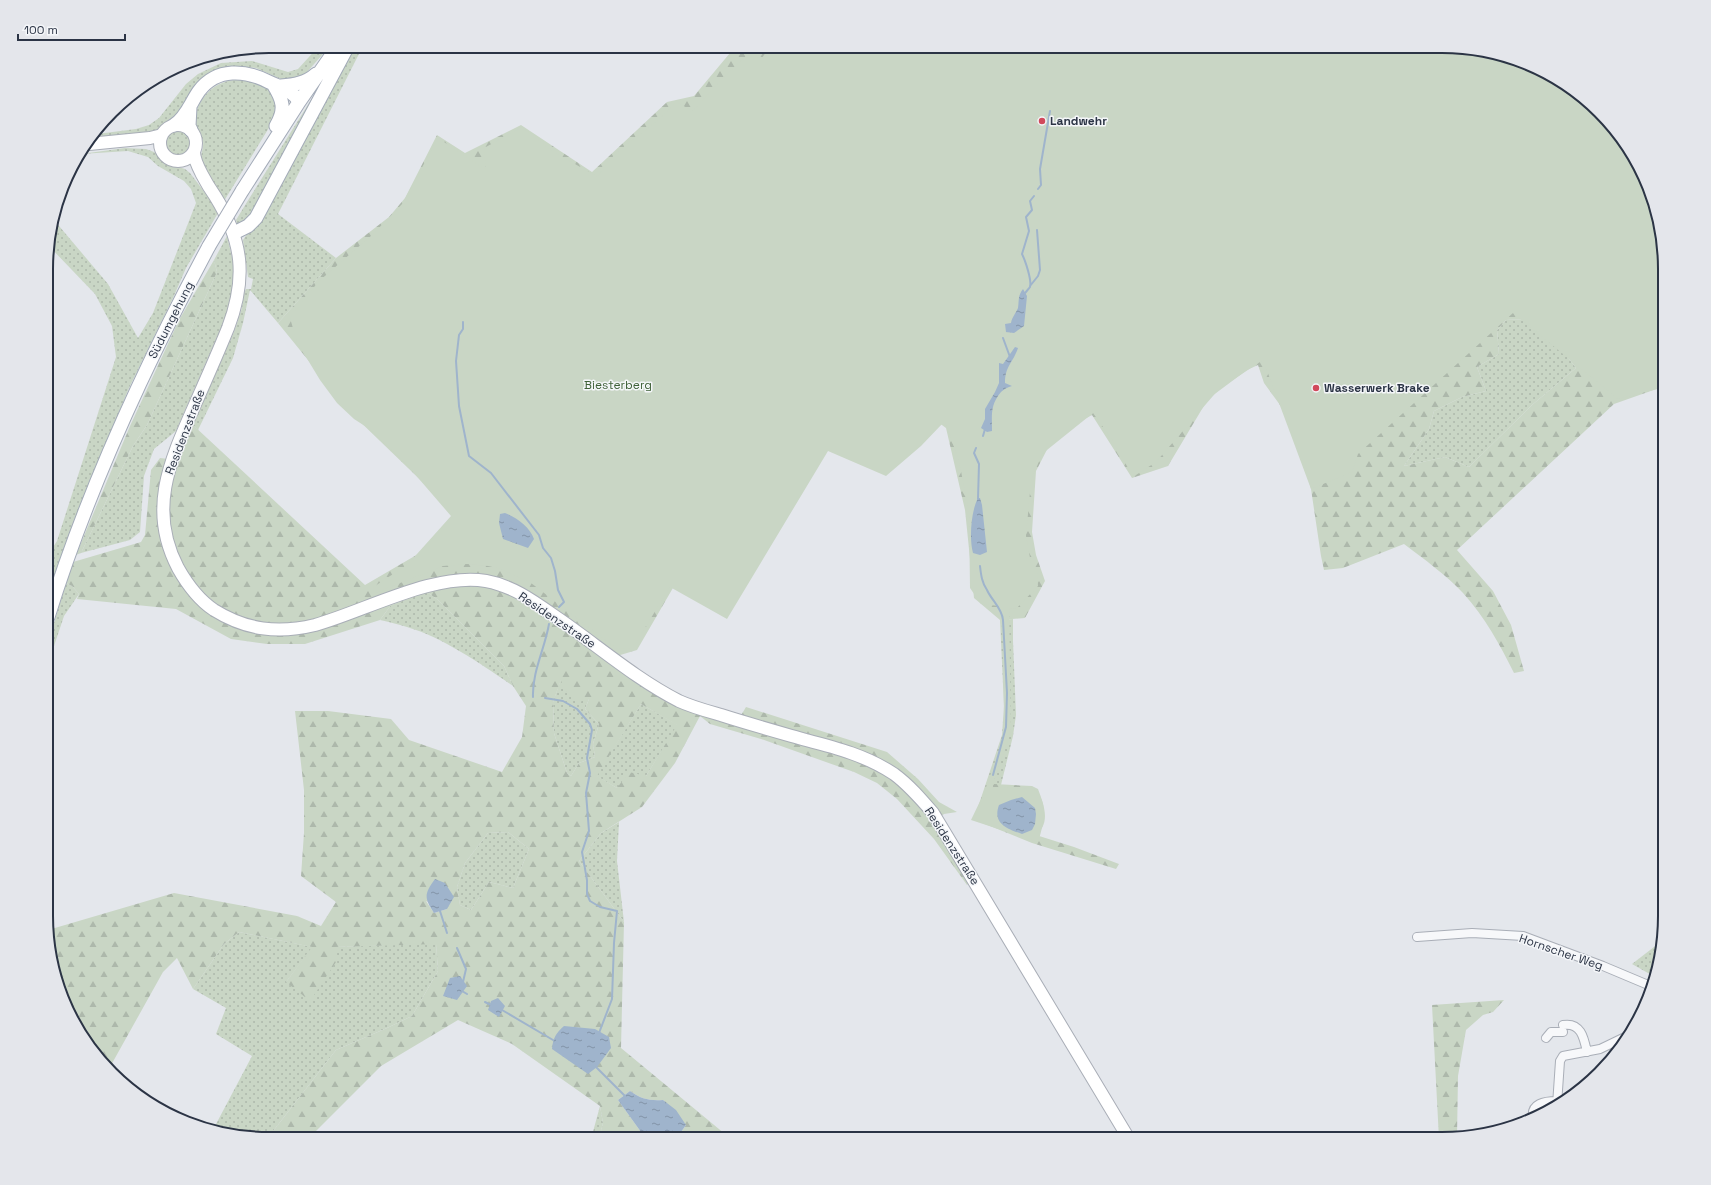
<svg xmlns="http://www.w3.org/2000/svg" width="1711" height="1185" font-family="'Space Grotesk',sans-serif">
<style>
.grass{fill:url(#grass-dots)}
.forest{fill:url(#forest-firs);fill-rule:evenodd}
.park{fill:#c9d6c5}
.water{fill:url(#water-ripples)}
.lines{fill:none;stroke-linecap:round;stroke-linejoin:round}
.stream{stroke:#9fb4cc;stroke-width:2}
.street-casing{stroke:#a9aeb7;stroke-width:10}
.secondary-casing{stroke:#a9aeb7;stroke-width:14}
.primary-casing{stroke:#a3abb8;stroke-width:15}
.street{stroke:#f7f8fa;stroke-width:8}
.secondary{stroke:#fff;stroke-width:12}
.primary{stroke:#fff;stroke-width:13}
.primary-bridge-casing{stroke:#a3abb8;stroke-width:15;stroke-linecap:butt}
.primary-bridge{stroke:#fff;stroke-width:13}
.poi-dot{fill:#d1495b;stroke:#f4f6f9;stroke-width:1.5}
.labels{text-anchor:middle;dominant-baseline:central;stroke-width:3;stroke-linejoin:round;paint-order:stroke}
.poi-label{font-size:12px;font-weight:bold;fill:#2b3445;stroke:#f4f6f9;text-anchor:start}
.street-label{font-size:12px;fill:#2b3445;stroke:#f4f6f9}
.park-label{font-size:12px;fill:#3f6138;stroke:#f4f6f9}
.rim{fill:none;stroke:#2b3445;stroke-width:2}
</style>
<defs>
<pattern id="grass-dots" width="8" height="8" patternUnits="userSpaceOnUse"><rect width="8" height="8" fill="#c9d6c5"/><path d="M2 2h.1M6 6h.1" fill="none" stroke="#adb8ab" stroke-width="1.8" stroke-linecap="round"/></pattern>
<pattern id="forest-firs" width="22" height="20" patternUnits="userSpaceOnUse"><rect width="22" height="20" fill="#c9d6c5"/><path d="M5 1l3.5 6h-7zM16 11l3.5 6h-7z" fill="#adb8ab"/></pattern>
<pattern id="water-ripples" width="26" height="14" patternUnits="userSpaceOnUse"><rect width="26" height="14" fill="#9fb4cc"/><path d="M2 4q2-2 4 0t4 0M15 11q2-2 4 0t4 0" fill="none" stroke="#8293a7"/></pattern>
</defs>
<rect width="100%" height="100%" fill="#e4e7ec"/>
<path class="grass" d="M319 46H330L307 72 295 80H283L256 68 239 66 220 70 176 118 164 125 154 133 94 138 97 134 136 129 149 125 159 118 186 84 198 74 221 63 252 61 288 72 298 69Z
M352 46H363L278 214 336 258 278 323 250 290 243 323 233 358 198 430 193 425 234 332 242 308 244 293 246 289H251L253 279 248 277 243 240 249 231Z
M336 60 250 216 240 225 237 224 236 220 247 202Z
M240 79 254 80 273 92 276 99 275 118 224 201C218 191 201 170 201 159 201 152 204 148 203 141 201 134 195 129 195 121 195 105 209 86 225 82 229 80 235 80 240 79Z
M165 143a13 13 0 1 1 26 0a13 13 0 1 1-26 0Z
M125 148 146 149 154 152 165 163 185 169 190 173 206 194 218 213 186 268 173 298 129 388 67 539 48 597V555L57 541 116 357 112 326 95 294 48 245V240L54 220 108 284 138 338 153 313 196 203 191 189 184 181 158 166 148 157 128 151 81 154Z
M227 236 235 270 234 290 228 312 176 431 154 449 144 476 140 532 130 540 81 553 133 446 147 425 217 272 214 260Z
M1525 319 1555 340 1576 368 1532 405 1469 467 1445 457 1404 466 1429 429 1434 411 1462 397 1486 391 1477 367 1499 354 1497 330 1506 320Z
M66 583 72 586 79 594 64 616 48 664V643Z
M427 592 438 600 504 666 513 686C481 664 444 638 407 627 398 624 389 622 380 620L391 605Z
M1013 619V641L1016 715 1013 736 1001 785 980 822 974 819 1002 735 1004 706 1000 620Z
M561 679 589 699 585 709 599 724 593 744 595 757 579 763 571 776 567 773 554 733 553 702Z
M641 704 678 725 646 776 617 788 596 776Z
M619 822 617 861 624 922 579 861 601 833Z
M508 832 529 849 513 888 489 882 471 910 460 905 457 887 465 863 488 833Z
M239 932 313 947 286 982 334 947 436 943 438 971 412 1016 387 1028 336 1050 267 1139H254L208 1129 215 1126 252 1056 216 1034 226 1008 193 989 224 944Z
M1663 940 1655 977 1632 964Z
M600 1106 603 1123 599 1139H591Z"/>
<path class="forest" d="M753 46H906L1654 202 1657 211 1665 254V386L1614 404 1457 550 1493 591 1511 625 1524 671 1514 673C1500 645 1485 617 1463 593 1446 575 1424 559 1404 544L1343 568 1324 570 1321 556 1311 489 1302 453 1288 416 1264 383 1258 365 1247 370 1208 399 1168 466 1132 478 1092 415 1054 436 1036 471 1032 532 1036 555 1045 581 1025 618 1000 620 974 598 965 510 946 428 919 408 809 383 688 562 637 650 617 656 656 693 700 715 740 717 746 707 887 752 918 779 939 802 957 812 944 814 934 822 970 882 967 885 934 839 897 799 877 783 854 772 761 739 710 724 700 716 675 763 642 807 601 833 579 861 624 922 621 1048 731 1139H676L686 1125 663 1100C650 1101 641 1099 630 1091L618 1100 646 1139H599L603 1123 600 1106 512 1044 458 1020 381 1066 308 1139H267L336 1050 387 1028 412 1016 438 971 436 944 335 947 338 959 310 1001 286 982 312 947 239 932 224 944 193 989 177 958 163 972 110 1067 76 1027 48 945V930L174 893 297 916 321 926 336 902 301 876 304 833V790L295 711H328L391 719 409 740 502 772 522 737 526 706 513 686 504 666 438 600 427 592 391 605 380 620 305 644H267L231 639 176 609 77 599 79 594 72 586 66 583 73 562 141 542 145 535 151 470 160 458 177 460 193 425 365 585 473 522 437 496 351 413 278 323 336 258 389 217 405 198 437 135 465 153 521 125 592 172 667 102 694 96 730 53 752 48ZM1525 319 1555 340 1576 368 1532 405 1469 467 1445 457 1404 466 1429 429 1434 411 1462 397 1486 391 1477 367 1499 354 1497 330 1506 320ZM561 680 564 689 579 702 589 699 585 709 599 724 593 744 595 757 579 763 571 776 567 773 554 733 553 702ZM641 704 677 725 646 776 629 772 617 788 597 776ZM508 832 529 849 513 888 489 882 471 910 460 905 457 887 465 863 488 833ZM426 901 447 909 434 913Z
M214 260 217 272 147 425 133 446 81 553 76 555 130 426 179 320Z
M994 784 1032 786 1038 789C1042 800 1049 816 1042 828 1041 830 1038 833 1036 835L1074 847 1119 864 1116 869 1032 843 980 822Z
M1504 1000 1493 1012 1483 1015 1466 1030 1458 1076 1457 1137 1439 1139 1432 1005Z"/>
<path class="park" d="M770 46H1457L1514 58 1578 92 1635 158 1657 211 1665 254V387L1618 399 1513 313 1358 454 1352 472 1311 489 1263 360 1219 389 1156 462 1133 477 1113 441 1093 413 1042 454 1031 481 1026 536 1031 563 1037 573 1038 586 1016 609 1009 608 1011 731 992 787 1033 789C1050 800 1043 827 1038 842L971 820 984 793 1003 739 1004 715 1003 643 999 606 981 604 970 588 969 512 959 461 946 424 943 423 921 446 886 476 828 451 727 619 670 587 635 644 628 649 616 648 531 583 501 569 488 566 467 564 443 566 375 593 372 588 408 564 451 516 407 465 368 428 354 419 337 403 320 380 297 342 290 318 318 282 372 235 402 204 437 140H441L486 170 484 148 522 127 552 151 598 177C609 154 635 139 654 123 662 117 669 109 676 102L693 111 719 82 746 56 762 58Z"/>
<path class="water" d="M1023 289 1027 296 1024 326 1014 333 1006 332 1005 324 1011 323C1012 317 1016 313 1018 308 1019 300 1018 295 1023 289Z
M1015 347 1018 348C1013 363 1005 366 1005 383L1012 386C1008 387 1004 389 1001 392 990 405 992 415 992 431L987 432 981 428 985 419V409L995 392 999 383V363L1003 364Z
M978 498H980L982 505 987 552 980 555 973 553C969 539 971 511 978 498Z
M505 513C516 517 530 527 534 539L528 548 503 539 499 523 500 514Z
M1022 797 1035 808 1036 814 1035 824 1032 830 1022 834C1008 829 992 824 999 805L1011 800Z
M435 879 445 883 454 897 447 909 434 913C424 898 424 894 435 879Z
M460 976 467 986 457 1000 443 996 450 978Z
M498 998 505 1006 499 1017 488 1010 491 1001Z
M564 1026 595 1029 609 1037 611 1048 597 1067 588 1074 552 1049C553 1038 556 1033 564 1026Z
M630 1091C641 1099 650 1101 663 1100L676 1110 686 1125 676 1139H646L618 1100Z"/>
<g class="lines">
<path class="stream" d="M1038 189 1041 185 1040 169 1050 111
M1030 286 1038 276 1040 270 1037 230
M1024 295C1025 292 1028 290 1030 287 1032 280 1025 260 1022 254L1029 231 1026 217 1032 210 1030 201 1034 196
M463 322V329L459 335 456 361 459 406 469 456 491 473 539 535 543 548 551 558 555 571 558 590 564 602 559 607
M1003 338 1010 357
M983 436 985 429
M976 448 974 453 979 464 978 499
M980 566C981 575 982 583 987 590 992 601 1002 608 1003 620L1007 693 1006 727 993 775
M533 697C532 672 545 648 549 624
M545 698 563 701 577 709 590 724 592 730 587 758 590 773 586 793 589 831 582 852 587 880V894L590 901 600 907 617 911 614 943 612 999 599 1033
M440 911 447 933
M457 948 466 969 463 982
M462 991 467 994
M485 1002 491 1005
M502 1010 553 1040
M596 1067 625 1096"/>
<g class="street-casing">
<path id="street" d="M1417 937 1472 933 1523 936 1603 966 1653 987
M1563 1025C1581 1022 1584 1038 1587 1052
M1546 1038 1551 1032H1563
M1557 1105 1560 1061 1563 1056 1600 1049 1627 1036
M1533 1119C1530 1103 1545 1101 1557 1101"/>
</g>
<g class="secondary-casing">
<path id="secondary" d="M160 143a18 18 0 1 1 36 0a18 18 0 1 1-36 0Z
M89 144 150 138 162 135
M194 152C194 163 208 186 215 196 243 241 247 278 228 328 217 355 205 382 193 409 169 463 148 511 178 568 187 584 199 600 214 610 246 630 278 634 315 625 365 611 435 572 486 581 514 586 536 603 559 619 598 646 636 679 679 701 692 707 707 711 721 715 749 724 778 732 806 740 837 748 867 756 894 774 909 785 921 799 933 813L1129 1139"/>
</g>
<g class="primary-casing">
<path id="primary" d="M273 84C283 100 286 109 276 126
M281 86C294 85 306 83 316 74
M190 107 189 126 191 130
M174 125C186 118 191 102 199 91 217 67 246 70 269 82 281 88 292 89 299 102
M242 191 299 102 338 46
M234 233 248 226 256 218 348 46
M48 617C88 488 145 365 209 246"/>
</g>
<use href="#street" class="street"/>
<use href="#secondary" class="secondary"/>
<use href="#primary" class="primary"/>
<g class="primary-bridge-casing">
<path id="primary-bridge" d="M209 246 242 191"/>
</g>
<use href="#primary-bridge" class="primary-bridge"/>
</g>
<g class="poi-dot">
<circle cx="1042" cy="121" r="4"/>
<circle cx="1316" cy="388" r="4"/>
</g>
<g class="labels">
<g class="poi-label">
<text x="1050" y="121">Landwehr</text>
<text x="1324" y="388">Wasserwerk Brake</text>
</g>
<g class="street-label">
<text transform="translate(171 320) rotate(-63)">Südumgehung</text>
<text transform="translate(185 432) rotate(-69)">Residenzstraße</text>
<text transform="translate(557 620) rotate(34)">Residenzstraße</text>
<text transform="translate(952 846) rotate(57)">Residenzstraße</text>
<text transform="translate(1561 952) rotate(19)">Hornscher Weg</text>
</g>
<g class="park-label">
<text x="618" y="385">Biesterberg</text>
</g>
</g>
<path d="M0 0H1711V1185H0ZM269 53H1442A216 216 0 0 1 1658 269V916A216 216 0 0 1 1442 1132H269A216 216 0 0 1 53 916V269A216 216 0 0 1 269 53Z" fill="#e4e6eb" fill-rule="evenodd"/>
<path class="rim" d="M269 53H1442A216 216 0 0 1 1658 269V916A216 216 0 0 1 1442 1132H269A216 216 0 0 1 53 916V269A216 216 0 0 1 269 53Z"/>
<path d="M18 34v6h107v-6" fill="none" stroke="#2b3445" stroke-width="2"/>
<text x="24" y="34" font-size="12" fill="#2b3445" stroke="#f4f6f9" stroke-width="3" paint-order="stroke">100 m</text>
</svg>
